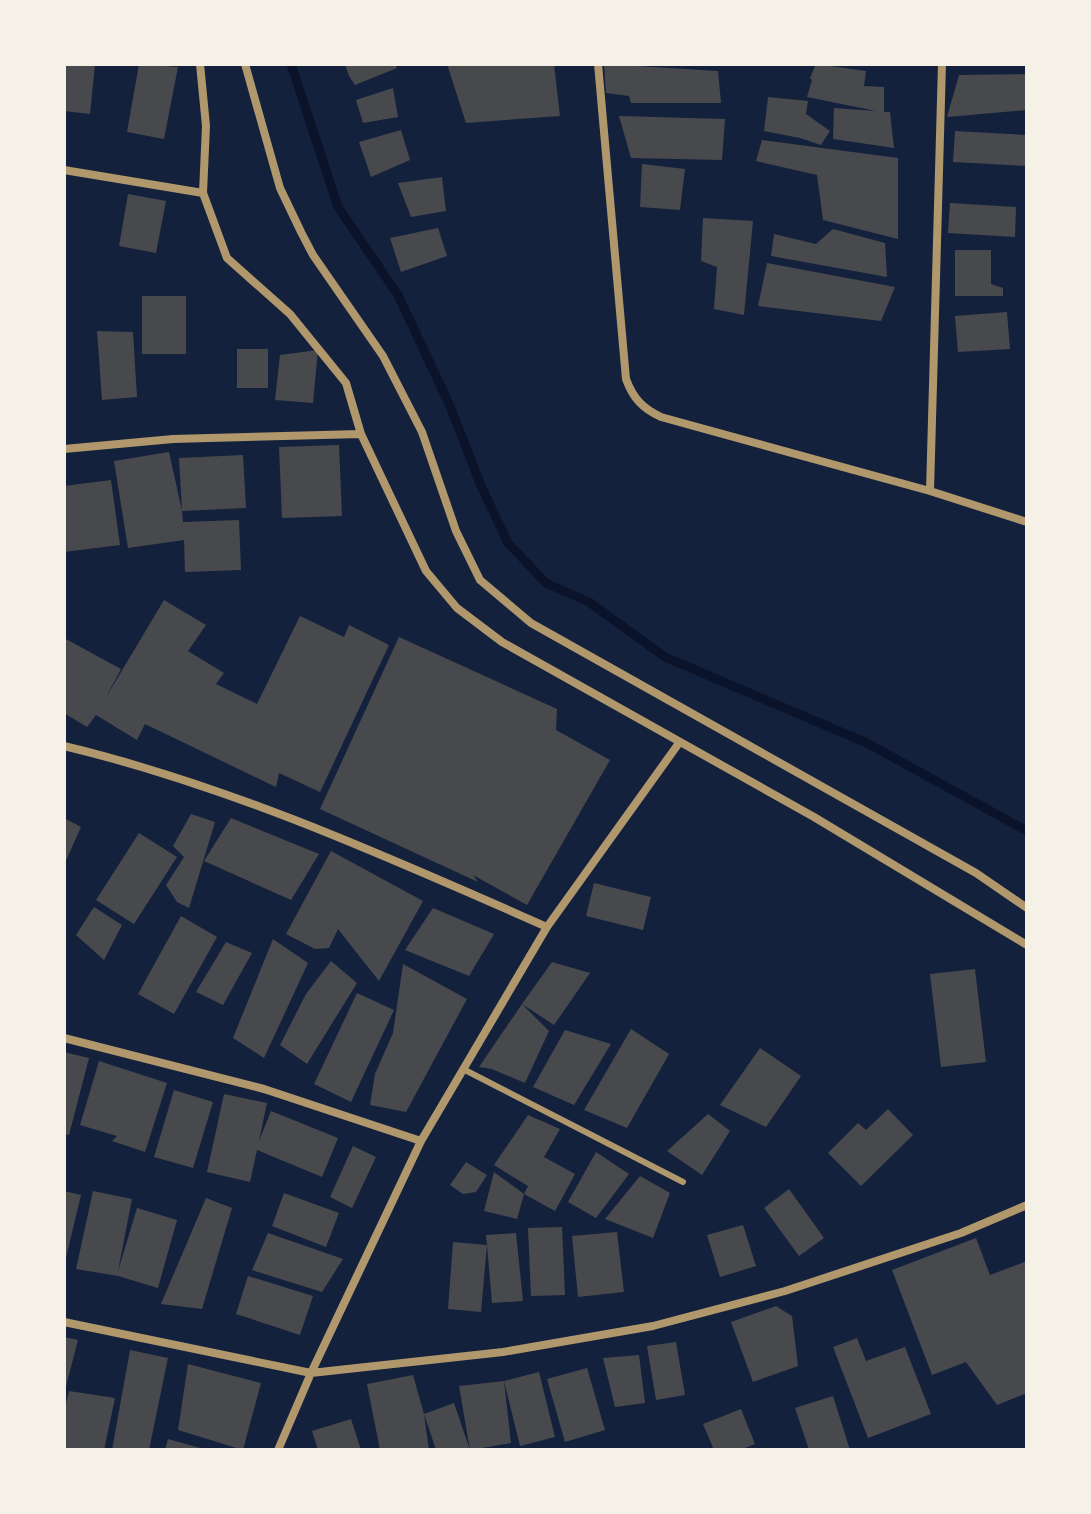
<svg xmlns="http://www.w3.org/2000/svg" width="1091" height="1514" font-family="'DM Sans',sans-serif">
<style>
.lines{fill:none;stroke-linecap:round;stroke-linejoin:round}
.stream{stroke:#0b132b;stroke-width:9}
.building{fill:#48494c}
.service{stroke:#b1986c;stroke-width:6}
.minor{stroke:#b1986c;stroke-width:8}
</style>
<rect width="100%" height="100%" fill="#14213d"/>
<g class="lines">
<path class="stream" d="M291 64 338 207 398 295 450 406 481 486 508 543 546 583 589 602 665 657 867 743 1027 831"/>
</g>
<path class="building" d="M64 64H95L90 114 64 111Z
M139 64 178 67 164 139 127 132Z
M345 64H395L397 68 355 85 349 76Z
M447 64H554L560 116 466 123Z
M604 64 718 71 721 103H631L629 96 606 93Z
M816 64 866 71 864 86 884 87V112H890L894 148 833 139 834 108 876 111 807 97 812 80 810 78Z
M1027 74V110L947 117 959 75Z
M393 88 398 117 363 123 356 100Z
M768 97 808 101 806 114 830 131 821 145 800 138 764 131Z
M619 116 725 119 722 160 631 158Z
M401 130 410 160 371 177 359 142Z
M955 131 1027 135V166L953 162Z
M762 140 898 158V239L823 220 817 175 756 161Z
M642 164 685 169 680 210 640 207Z
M442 177 446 211 411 217 398 183Z
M128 194 166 201 156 253 119 246Z
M950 203 1016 207 1015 237 948 233Z
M703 218 753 221 744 315 714 309 717 267 701 261Z
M438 228 447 256 401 272 390 238Z
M833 229 885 243 887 277 771 256 774 234 816 244Z
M955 250H991V284L1003 288V296H955Z
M767 263 895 287 881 321 758 306Z
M142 296H186V354H142Z
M1007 312 1010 349 958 352 955 316Z
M97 331 133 332 137 397 102 400Z
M237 349H268V388H237Z
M318 350 313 403 275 400 280 355Z
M339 445 342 516 282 518 279 447Z
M169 452 182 511 179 458 243 455 246 508 182 511 183 522 239 520 241 570 185 572 184 540 128 548 114 461Z
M111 480 120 545 64 552V486Z
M164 600 206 625 188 651 224 673 216 684 257 704 300 616 344 637 349 625 389 645 320 792 279 773 276 787 145 724 137 740 96 715 87 727 64 713V638L121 669 105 699Z
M399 637 557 709 556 730 610 760 527 905 473 875 478 882 320 809Z
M191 814 215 822 189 908 177 902 166 885 184 857 173 846Z
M64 818 81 827 64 865Z
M231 818 319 854 291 900 204 861Z
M139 833 177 857 134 924 96 900Z
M331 851 423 901 379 981 338 929 329 948 315 949 286 934Z
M594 883 651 897 643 930 586 916Z
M94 907 122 925 104 960 76 935Z
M433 908 494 934 469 976 405 950Z
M181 916 217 937 174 1014 138 994Z
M273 939 308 963 264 1058 233 1038Z
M226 942 252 953 223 1005 196 992Z
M331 961 357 983 307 1064 280 1045 306 994Z
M552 962 590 973 554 1025 522 1004Z
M403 964 467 999 406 1112 370 1105 375 1074 393 1033Z
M975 969 986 1062 941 1067 930 974Z
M357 993 394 1010 351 1102 314 1084Z
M522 1004 549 1031 525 1083 492 1069 479 1067Z
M631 1029 669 1054 627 1128 584 1110Z
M565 1030 611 1044 574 1105 533 1087Z
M760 1048 801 1076 766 1127 720 1105Z
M64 1052 89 1058 69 1135 64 1134Z
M99 1061 167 1083 145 1152 112 1141 117 1136 80 1125Z
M174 1090 213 1102 193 1168 154 1157Z
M224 1094 267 1103 259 1141 271 1111 338 1138 322 1177 257 1150 250 1182 207 1172Z
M888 1109 913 1135 861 1186 828 1153 858 1123 866 1130Z
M708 1114 730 1131 702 1175 667 1151Z
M528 1115 560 1129 544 1157 575 1174 555 1211 524 1194 517 1219 484 1211 494 1172 524 1194 528 1186 494 1165Z
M353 1146 376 1157 352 1208 330 1197Z
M596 1152 629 1174 596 1218 568 1202Z
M466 1162 487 1175 476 1192 463 1194 450 1185Z
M640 1176 670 1193 653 1238 605 1219Z
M789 1189 824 1238 799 1256 764 1208Z
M64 1191 81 1195 65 1262H64Z
M93 1191 132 1199 118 1271 137 1208 177 1220 158 1288 118 1276 76 1269Z
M284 1193 339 1213 326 1247 272 1226Z
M206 1198 232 1208 202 1309 161 1304Z
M743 1225 756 1266 720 1277 707 1235Z
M562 1227 565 1295 531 1296 528 1228Z
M617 1232 624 1292 578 1297 572 1236Z
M268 1233 343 1259 322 1292 252 1270Z
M516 1233 523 1301 492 1303 487 1245 481 1312 448 1309 453 1242 487 1245 486 1235Z
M976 1238 990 1275 1027 1261V1393L997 1405 966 1362 932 1375 892 1270Z
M248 1276 313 1296 300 1335 236 1314Z
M776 1306 792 1316 798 1366 753 1382 731 1322Z
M64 1337 78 1340 65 1390H64Z
M857 1338 866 1361 905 1347 931 1414 868 1438 833 1347Z
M676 1342 685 1395 656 1400 647 1346Z
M130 1350 168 1358 149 1450H112Z
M639 1355 645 1403 615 1407 603 1358Z
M188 1364 261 1383 243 1450 178 1430Z
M587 1368 605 1430 565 1442 547 1379Z
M539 1372 555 1437 520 1446 504 1381 511 1443 470 1450 459 1386 504 1381Z
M413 1375 424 1414 454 1403 470 1450H436L424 1414 429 1450H380L367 1384Z
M69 1391 115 1398 104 1450H64V1412Z
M833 1396 850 1450H809L795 1408Z
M741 1409 755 1444 740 1450H714L703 1424Z
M351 1419 361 1450H318L312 1431Z
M168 1439 204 1449V1450H165Z"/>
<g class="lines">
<path class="service" d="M463 1069 683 1182"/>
<path class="minor" d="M200 64 206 126 203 193 227 258 290 314 346 383 361 434 426 571 457 608 502 642 814 817 1027 945
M245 64 280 188 301 232 313 255 383 356 422 432 456 531 480 580 531 623 976 873 1027 908
M598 64 626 379C633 398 642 408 661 417L930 491 1027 522
M64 170 203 193
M64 449 173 439 361 434
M930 491 942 64
M64 746C231 786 390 858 547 927
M64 1038 264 1089 421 1141
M64 1322 311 1373 503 1352 653 1326 785 1291 961 1233 1027 1205
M278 1450 311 1373 421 1141 547 927 679 743"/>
</g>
<rect width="1091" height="1514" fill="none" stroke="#f6f1e7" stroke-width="132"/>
</svg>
